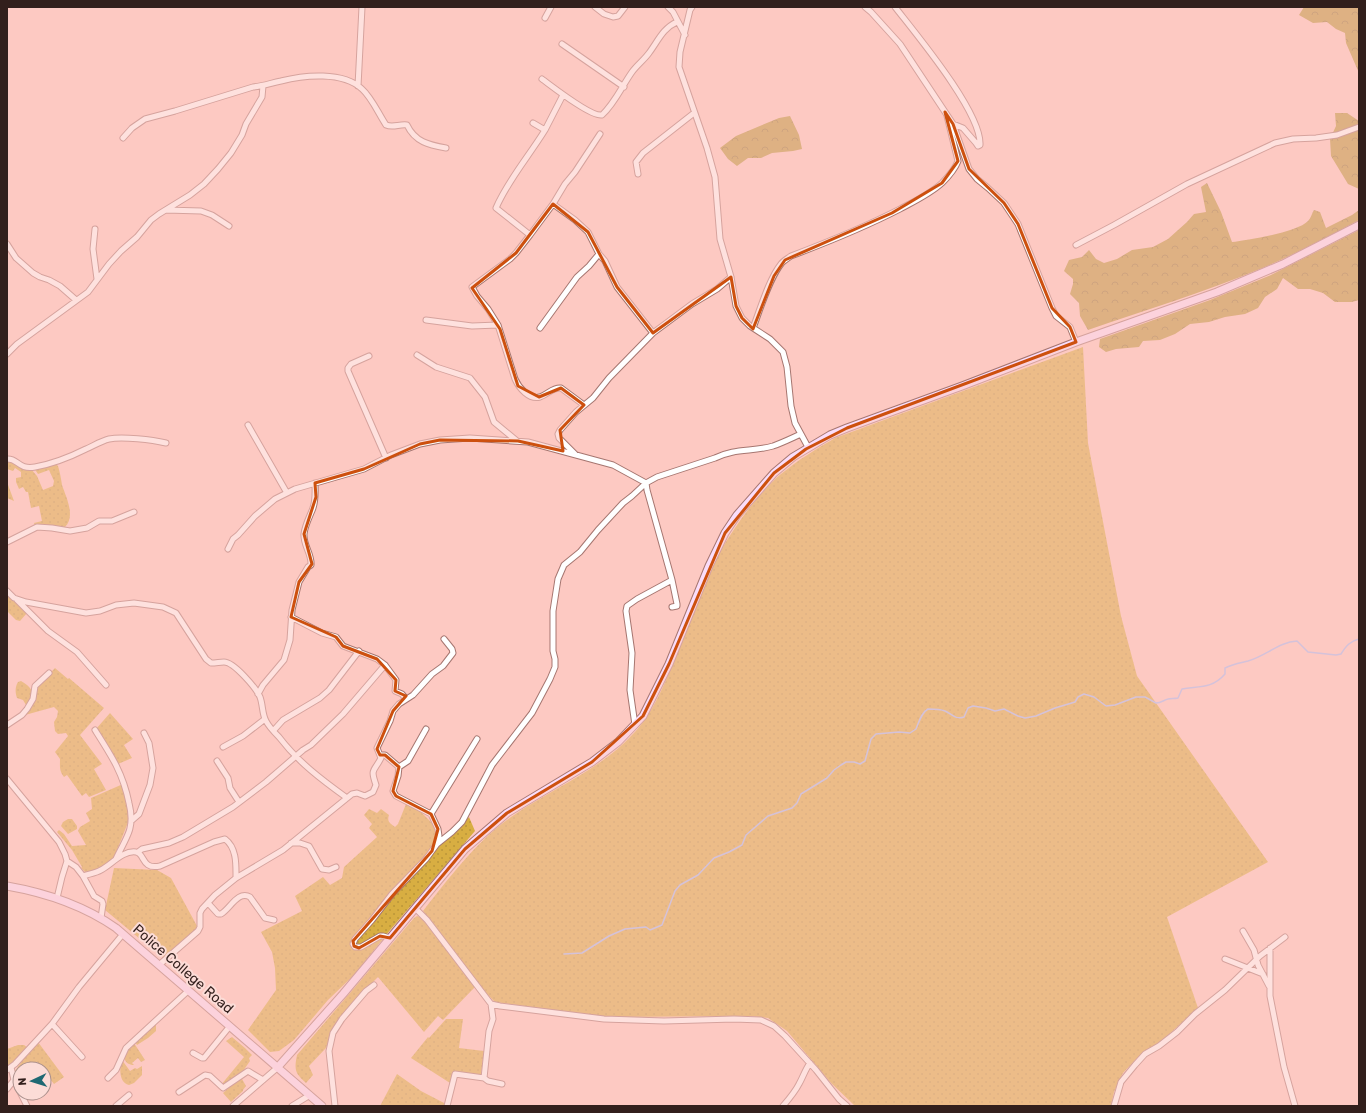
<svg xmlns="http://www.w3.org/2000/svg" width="1366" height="1113" font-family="Rubik,sans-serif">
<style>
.grass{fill:url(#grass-dots)}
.forest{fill:url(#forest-crowns)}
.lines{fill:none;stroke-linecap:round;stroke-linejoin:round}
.stream{stroke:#a3baf5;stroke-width:1.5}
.street-casing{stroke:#a67670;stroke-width:7}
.secondary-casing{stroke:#a67670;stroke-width:9}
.street{stroke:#fff;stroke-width:5}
.secondary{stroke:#faddfa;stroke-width:7}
.marked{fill:none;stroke:#cd500e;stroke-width:3;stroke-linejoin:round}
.labels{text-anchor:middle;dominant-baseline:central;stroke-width:4;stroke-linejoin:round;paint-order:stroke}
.street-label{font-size:14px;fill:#321f1c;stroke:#fcdcd7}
</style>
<defs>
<pattern id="grass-dots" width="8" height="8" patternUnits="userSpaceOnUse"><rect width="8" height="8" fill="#d8ae42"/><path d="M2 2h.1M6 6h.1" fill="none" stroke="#ba9539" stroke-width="1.8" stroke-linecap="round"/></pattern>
<pattern id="forest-crowns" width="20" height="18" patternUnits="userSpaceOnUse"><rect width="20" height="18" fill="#b89437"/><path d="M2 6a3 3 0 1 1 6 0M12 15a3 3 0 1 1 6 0" fill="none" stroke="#96782e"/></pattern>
</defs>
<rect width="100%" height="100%" fill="#fdc9c2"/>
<path class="grass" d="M1083 347 1088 443 1121 616 1137 676 1268 862 1167 917 1198 1008 1164 1039 1140 1055 1123 1073 1114 1092 1111 1106H855L831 1083 787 1031 768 1018 752 1016 605 1017 495 1002 486 993 423 911C450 877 477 840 514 815 559 784 613 765 646 718 662 694 672 665 683 639 695 610 705 577 721 550 733 530 747 509 763 492 769 486 774 479 781 474 798 460 816 449 835 438Z
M7 462H10L31 469 37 476 43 490 53 486 54 481 49 470 38 474 34 468 55 463 58 466C60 472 61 479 62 485 66 497 76 516 65 527L55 526H35L34 523 42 521 39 506 31 508 28 492H26L23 487 19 489 16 482V478L21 477V472L15 468 13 471 7 469Z
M7 482 14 501 7 498Z
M7 592 27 613 20 621 16 620 7 611Z
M55 668 68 679 69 678 104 708 80 735 102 764 94 769 106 790 89 797 86 793 82 796 67 775 64 777C59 771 60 766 60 759L55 752 68 736 66 733 58 734 55 731 54 722 57 717 58 711 54 707 25 715 36 688Z
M21 681C32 687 38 696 26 705L23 700 17 698C15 692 15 687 18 682Z
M110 713 133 739 124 745 132 758 118 764 96 729Z
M123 784 129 809V820L113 860 107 864 94 871 85 872 81 868 82 867 72 850 57 832 59 830 64 834 72 846 86 845 78 831 80 827 90 821 86 813 92 809 91 798Z
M406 804 420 811 433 824 440 844 454 833 469 817 475 831 391 929 354 975 328 1000 294 1040 279 1051 270 1052 248 1030 276 990 275 968 272 952 261 932 302 911 295 896 323 877 330 885 342 878 344 867 377 837 369 828 372 824 364 815 369 809 377 813 381 809 389 815C387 821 389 823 395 827L398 824Z
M68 819H72L77 826V829L68 834 61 826 63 822Z
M114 868 157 870 171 878 197 926 195 931 163 958 105 910Z
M417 916 420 917 426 923 475 987 443 1020 438 1016 424 1032 378 977 361 994 333 1027 326 1048 309 1066 313 1075 306 1083C295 1073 294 1070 297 1055L414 918Z
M446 1019H463L459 1048 484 1051 481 1075 454 1072 450 1083 411 1058 428 1037 429 1038Z
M156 1023V1031L148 1038 137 1045 135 1042Z
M232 1037 245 1048 252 1055 249 1058 250 1061 241 1074 226 1086 221 1085 244 1057 226 1041Z
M38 1042 64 1077 54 1084 50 1079 44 1075V1069L37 1062C30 1065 28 1069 20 1069L19 1073 20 1083 17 1084 15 1071 27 1054Z
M134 1043 145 1060 141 1062 138 1058 132 1063 134 1065C129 1065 126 1063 124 1058L130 1046Z
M18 1045H24L28 1048 7 1069V1049Z
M122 1060 130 1071 135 1068 137 1069 142 1066V1075L134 1083 129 1085C119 1083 119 1068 122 1060Z
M397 1074 421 1091 446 1104 445 1106H380Z
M239 1079H242L246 1086 243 1090V1091L231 1102 223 1093Z"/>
<path class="forest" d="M1304 7H1359V73L1346 43 1345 33 1336 29 1327 22 1313 23 1299 15Z
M1335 113H1347L1359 121V189L1348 184 1331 156 1330 139 1336 126Z
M790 116 799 135 802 149 793 151 772 153 761 158H748L737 166 728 159 720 148 736 136 779 118Z
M1207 183 1221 212 1232 242C1248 240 1298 232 1308 221 1311 218 1312 213 1314 210L1320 212 1326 228 1352 215 1359 210V220C1327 237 1294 255 1260 269 1204 292 1146 310 1088 330L1080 316 1079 303 1070 294 1073 284V279L1064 271 1069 260 1082 257 1089 250 1096 259 1104 263 1117 259 1132 250 1153 247 1168 239 1187 222 1194 214 1206 212 1201 187Z
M1359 230V300L1352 302H1335L1323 293 1310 289H1298L1283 278 1277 289 1265 297 1258 308 1245 314 1225 317 1209 322 1190 324 1175 334 1160 340 1143 341 1139 347 1116 349 1106 352 1099 347 1100 339 1210 300 1271 275Z"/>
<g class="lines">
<path class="stream" d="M564 954 582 953 609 936 625 929 646 927 650 930 662 925 675 891 680 885 698 875 714 858 729 852 742 845 746 835 768 816 792 808 797 803 801 794 827 778 834 770 841 765 846 762H854L860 764 865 761 871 739 876 734 899 732 910 733 916 729C919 722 921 713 928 709 933 709 940 709 945 711 952 714 955 720 964 717L968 708 973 706 986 708 995 711 1004 709 1018 716 1025 718 1036 716 1055 708 1075 702 1078 697 1084 694 1094 697 1106 706 1115 705 1136 697H1145L1156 703C1161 703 1164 700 1168 699 1171 698 1174 699 1178 698L1182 689C1199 686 1212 689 1225 674V668C1233 664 1240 663 1248 661 1266 656 1279 642 1297 641L1308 652 1336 655 1341 654C1346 646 1350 641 1359 639"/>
<g class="street-casing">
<path id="street" d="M595 7 604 14 613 17 618 16 625 7
M668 7 673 12 685 35
M692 7 690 10 680 52 679 67 707 148 715 177 720 239 731 277 736 306 742 318 750 326 770 339 783 352 787 367 791 406 795 423 808 447
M865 7 871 12 900 44 953 124 969 169 977 179 988 188 1004 203 1018 224 1052 308 1056 316 1070 327 1076 342
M895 7C916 34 982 113 980 145L978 146 976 143 963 128 953 124
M545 18 551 7
M562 44 624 87
M542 79C553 87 591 117 602 115 615 103 622 86 632 72 637 65 644 60 649 53 658 41 663 28 677 22
M358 86 362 7
M533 123 545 130 563 95
M545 130C529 156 508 180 496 208L530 235 553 204 565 184 575 172 600 134
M123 138 132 128 145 119 175 111 253 87C263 86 271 83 281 81 304 75 343 71 362 89 372 98 378 113 386 125 393 128 399 124 407 125 415 142 429 145 446 148
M638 174 636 162 643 153 694 113
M553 204 575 220 588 232 599 254 605 261 617 287 653 333
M166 210 201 211 212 215 229 226
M95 229 93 249 97 279
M7 244 16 258 33 273 40 277 49 280 60 286 76 300
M1076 245 1114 225 1187 184 1275 143 1293 139 1316 138 1337 135 1359 127
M426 320 472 326 498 325 515 379C519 388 529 400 540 397 548 394 553 387 561 388L584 405
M498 325 488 309 477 296 472 287 510 259 516 253 530 235
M540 328 577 277 589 266 599 254
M753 328C760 310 769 279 781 264 783 261 787 259 791 256 828 242 865 227 900 209 915 201 930 194 942 183 948 177 955 169 958 161L947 116
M7 354 17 344 88 292 109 264 121 251 137 237 151 220 159 214 190 195 204 184 218 169 231 153 242 135 246 124 262 97 263 86
M417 355 436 367 470 378 485 397 494 422 517 441
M369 356 351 364 348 368V371L386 458
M248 425 287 493
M575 454 559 438 558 434 560 430 576 412 593 398 609 378 653 333 692 304 717 289 731 277
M7 459C18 458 18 470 35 467 52 464 70 457 86 449 93 446 101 441 109 439 122 436 153 440 166 443
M646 483 647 490 672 580
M7 542 37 527 52 528 70 531 87 528 99 521H112L134 512
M228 549 233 539 238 535 255 516 275 499 295 489 364 469 391 455 420 444 440 440 470 438 528 442 613 465 646 483
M7 591 14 598 26 602 86 613 100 611 116 605 134 603 163 607 176 613 206 659 211 663C216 663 220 662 224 662 234 662 256 688 260 697 263 705 262 714 266 721 268 725 275 733 279 737 298 762 322 780 347 798
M17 600 48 631 77 652 106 685
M291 617 322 633 336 637 343 646 377 659 385 665 396 680 395 691 402 694 406 699
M258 694 263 685 284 660 290 640 292 610 299 582 308 567 311 565C312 554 303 545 304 534 305 525 310 516 313 508 316 499 315 491 315 483
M7 725 22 715 27 709 33 699 35 686 49 673
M635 725 630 690 632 653 626 611 627 606 637 599 672 580 677 604V606L672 607
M95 730C111 755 123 773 129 803 131 811 132 820 130 828 129 835 119 852 116 859
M274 730 283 720 320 698 329 690 359 651
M223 747 243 736 265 719
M380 755H385L399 767
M217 761 228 778 230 788 239 802
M7 779 59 842 65 854 67 861 62 877 57 898
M431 814 477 739
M131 821 139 814 150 785 153 768 149 743 144 733
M291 843H300L309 846 322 869 329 870 336 867
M437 844 452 832 462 822 492 765 532 713 550 679 555 667V659L553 651V611L558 579 564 565 580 552 598 530 623 503 632 496 646 483 657 477 715 458C735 448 753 452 773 446 782 443 792 438 801 434
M138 852 142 849 169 843 183 837 233 807 266 782 303 750 311 745 343 714 385 665
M67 861 76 867 83 876C89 874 96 873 101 870 111 865 123 850 136 852 145 853 141 870 160 866L214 842 225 839C237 848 236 865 236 878
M83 876 94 896 102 901 103 904 101 918
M208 903 218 914H221C230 909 238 890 250 897L265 918 274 920
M415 908 427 920 491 1004 493 1019 489 1031 484 1078 488 1081 502 1084
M1243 931 1254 950 1258 965 1269 986
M390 938 383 936H380L361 947H355L353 944 355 939 372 920 392 894 426 859 437 844 439 836 438 829 431 814 396 796 393 791 398 776 399 767 408 761 426 729
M1270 948V996L1284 1067 1295 1106
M1225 959 1263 974
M159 965 198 931 200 927V913L202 909 215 895 236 878 283 850 352 794 357 793 365 796 373 792 376 785C370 768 374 772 381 758L377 748 390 721 393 711 399 704 413 695 432 674 443 666 453 653 452 649 444 639
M491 1004 500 1006 604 1019 664 1021 734 1019 761 1020 774 1026 785 1036 816 1070 839 1099 847 1106
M52 1024 82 1057
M193 1053 202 1058H204L230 1026
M11 1067 14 1080 27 1106
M7 1070 15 1064 52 1024 79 987 123 934
M108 1078 116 1070 126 1048 188 991
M7 1089 14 1080
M179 1092 205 1075 210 1076 223 1088 248 1071 263 1080
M116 1106 129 1095
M233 1106 277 1068
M292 1106 310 1095
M335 1106 329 1051 333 1033 342 1019 366 991 374 985
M447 1106 455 1074 484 1078
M783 1106C789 1099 795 1092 799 1084 803 1077 805 1070 810 1063
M1114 1106 1121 1082 1135 1065 1145 1054 1159 1046 1177 1032 1195 1014 1225 990 1260 956 1285 937"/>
</g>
<g class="secondary-casing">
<path id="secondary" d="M7 886C47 893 83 905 116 928L322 1106
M277 1068 343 994 465 849 507 813 592 762 618 742 643 716 669 664 709 566 725 533 737 515 774 473 793 457 830 435 847 428 962 386 1076 342 1217 292 1283 264 1359 225"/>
</g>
<use href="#street" class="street"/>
<use href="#secondary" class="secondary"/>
</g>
<path d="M0 0H1366V1113H0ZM945 112 953 124 969 169 1004 203 1018 224 1052 308 1070 327 1076 342 847 428 806 449 774 473 725 533 669 664 643 716 592 762 507 813 465 849 390 938 380 936 359 948 354 946 353 941 432 851 438 829 431 814 396 796 393 791 399 767 385 755H380L377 749 393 711 406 696 395 691 396 680 377 659 343 646 336 637 291 617 299 582 312 564 304 534 316 497 315 483 364 469 420 444 440 440 518 441 563 451 560 430 584 405 561 388 539 397 518 386 500 329 472 288 516 253 553 204 588 232 617 287 653 333 731 277 736 306 742 318 753 329 774 276 785 260 892 213 942 183 958 161Z" fill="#fdc9c2" fill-opacity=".55" fill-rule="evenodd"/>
<path class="marked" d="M945 112 953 124 969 169 1004 203 1018 224 1052 308 1070 327 1076 342 847 428 806 449 774 473 725 533 669 664 643 716 592 762 507 813 465 849 390 938 380 936 359 948 354 946 353 941 432 851 438 829 431 814 396 796 393 791 399 767 385 755H380L377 749 393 711 406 696 395 691 396 680 377 659 343 646 336 637 291 617 299 582 312 564 304 534 316 497 315 483 364 469 420 444 440 440 518 441 563 451 560 430 584 405 561 388 539 397 518 386 500 329 472 288 516 253 553 204 588 232 617 287 653 333 731 277 736 306 742 318 753 329 774 276 785 260 892 213 942 183 958 161Z"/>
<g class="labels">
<g class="street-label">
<text transform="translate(183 969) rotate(41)">Police College Road</text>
</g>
</g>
<rect width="1366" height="1113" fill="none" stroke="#321f1c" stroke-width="16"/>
<g transform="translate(32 1081) rotate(266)"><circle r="19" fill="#fcdcd7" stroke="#ab908c"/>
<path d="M0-3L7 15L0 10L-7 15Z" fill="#1f6973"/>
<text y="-6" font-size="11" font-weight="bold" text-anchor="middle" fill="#321f1c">N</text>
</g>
</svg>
